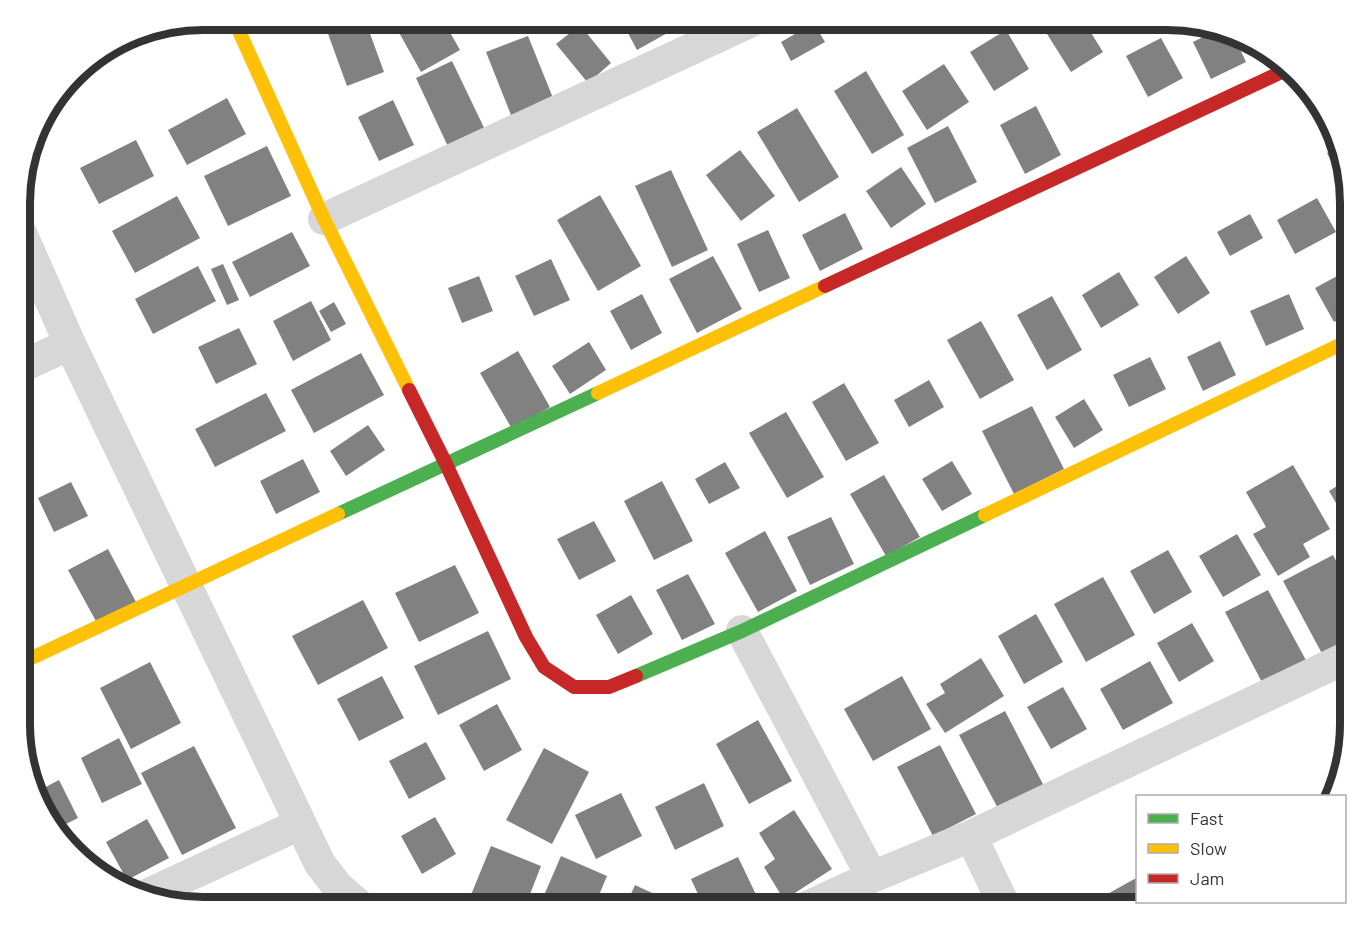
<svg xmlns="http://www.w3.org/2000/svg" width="1370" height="927" font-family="Barlow,sans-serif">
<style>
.building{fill:#818181}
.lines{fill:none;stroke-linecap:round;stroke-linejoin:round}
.street{stroke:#d7d7d7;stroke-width:32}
.fast{stroke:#4caf50;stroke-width:14}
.slow{stroke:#ffc107;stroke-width:14}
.jam{stroke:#c62828;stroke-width:14}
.rim{fill:none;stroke:#333;stroke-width:8}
</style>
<rect width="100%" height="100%" fill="#fff"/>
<path class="building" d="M323 20H365L384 72 347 86Z
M392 20H443L460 50 421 72Z
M621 20H685L687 22 637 50Z
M1052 20H1083L1103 52 1071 72 1042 26Z
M814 23 825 42 791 61 781 42Z
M580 25 611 63 588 83 556 44Z
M1221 28 1232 32 1246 62 1211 79 1193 42Z
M1006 30 1029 69 994 91 970 52Z
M528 36 555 103 513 120 486 52Z
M1161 38 1183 78 1148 97 1126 56Z
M452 61 488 136 451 153 416 78Z
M944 64 969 102 927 130 902 91Z
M866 71 904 135 872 154 834 91Z
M227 98 246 134 187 165 168 130Z
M393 100 414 145 379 161 358 117Z
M1036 106 1061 155 1025 174 1000 125Z
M797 108 839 177 799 202 757 132Z
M948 126 977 182 935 203 907 148Z
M136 140 154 176 99 204 80 168Z
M267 146 291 196 228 226 204 176Z
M1338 147 1350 192V200L1327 153Z
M740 150 775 196 741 221 706 175Z
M901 167 926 204 891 228 866 191Z
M671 170 708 250 672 267 635 186Z
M600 195 641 266 598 291 557 220Z
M177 196 200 238 135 273 112 231Z
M1317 198 1336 232 1295 254 1277 220Z
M845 213 863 249 820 271 802 235Z
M1250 214 1263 238 1230 256 1217 232Z
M768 230 790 278 759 292 737 244Z
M292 232 310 266 250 297 232 262Z
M713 256 742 309 697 333 669 279Z
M1186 256 1210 293 1178 314 1154 277Z
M551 259 570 300 534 316 515 276Z
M223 264 239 300 227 305 211 269Z
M198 266 216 301 153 334 135 299Z
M1350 269V314L1334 322 1315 288Z
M1119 272 1139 305 1101 328 1082 295Z
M479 276 493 311 462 323 448 288Z
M642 294 662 333 631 350 610 311Z
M1289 294 1304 329 1266 346 1250 311Z
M1052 296 1082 350 1047 370 1017 315Z
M311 301 331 340 293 361 273 321Z
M334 302 346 324 331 332 319 311Z
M981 321 1014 380 980 399 947 340Z
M239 328 257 364 216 384 198 347Z
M1220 341 1236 375 1203 391 1187 357Z
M589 342 606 370 570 394 552 366Z
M518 351 550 407 512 429 480 373Z
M361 353 384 395 314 433 291 390Z
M1150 357 1166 389 1129 407 1113 375Z
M929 380 944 407 909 427 894 400Z
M844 383 879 443 846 461 812 402Z
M266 393 286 431 215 467 195 429Z
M1084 399 1103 430 1074 448 1055 417Z
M1032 406 1064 469 1014 494 982 431Z
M786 412 824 477 787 498 749 433Z
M368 425 385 450 346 476 330 451Z
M303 459 320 492 276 514 260 481Z
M952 461 972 494 942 511 922 479Z
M725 462 740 488 709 504 695 479Z
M1293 465 1330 529 1303 544 1310 557 1278 576 1253 534 1266 527 1246 492Z
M884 475 920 537 886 556 850 494Z
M1350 478V527L1329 491Z
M662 481 693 541 654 560 624 501Z
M71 482 88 516 54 532 38 498Z
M21 509 31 529 21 535Z
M831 517 854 564 810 585 787 537Z
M594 521 616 561 579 580 557 539Z
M765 531 797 591 758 612 725 553Z
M1237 534 1261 575 1223 597 1199 556Z
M108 549 136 602 97 623 68 570Z
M1168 550 1192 592 1154 614 1130 571Z
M1333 555 1350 586V648L1326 661 1283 581Z
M455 565 479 613 419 642 395 593Z
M688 574 715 624 682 640 656 590Z
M1103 577 1135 635 1086 662 1054 604Z
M1268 590 1308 664 1265 688 1225 612Z
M631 595 653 634 618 654 596 615Z
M363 600 388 648 318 685 292 636Z
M1036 614 1063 662 1024 684 998 636Z
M1192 623 1214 661 1179 682 1157 643Z
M488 631 511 679 438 715 414 666Z
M981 658 1004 696 945 733 926 704 945 693 940 684Z
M1150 661 1173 703 1123 730 1100 689Z
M150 662 181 723 131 749 100 688Z
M382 676 404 718 359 741 337 699Z
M902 676 931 729 873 761 844 709Z
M1063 687 1087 729 1051 749 1027 707Z
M497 704 522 750 484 771 459 725Z
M1005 711 1046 790 1001 814 959 735Z
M758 720 792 781 749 804 716 744Z
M119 738 142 784 102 803 81 758Z
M426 742 446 779 409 799 389 761Z
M940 745 976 814 933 836 897 767Z
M194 746 236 828 182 855 141 773Z
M544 748 589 772 552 844 506 820Z
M59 780 78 818 56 829 44 815 36 792Z
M704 783 724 826 675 850 655 807Z
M621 793 642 836 596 859 575 815Z
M794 810 832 869 784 900 764 867 775 859 759 833Z
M435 817 456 854 422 874 401 836Z
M147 819 169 858 127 880 106 842Z
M491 846 541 866 525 907H466Z
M561 856 607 876 594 907H539Z
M738 857 762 907H704L691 879Z
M1138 877V902H1158L1161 907H1108L1102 897Z
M635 885 676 904 675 907H625Z"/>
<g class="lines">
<path class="street" d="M324 219 754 20
M21 233 70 344 320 864 338 887 361 907
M21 367 70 344
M742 631 872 877
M971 836 1005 907
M142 897 300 824
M807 907 872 877 971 836 1350 656"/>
<path class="fast" d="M338 514 598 393
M636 676 742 631 985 515"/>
<path class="slow" d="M234 20 324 219 409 390
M598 393 825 286
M985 515 1350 340
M21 663 338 514"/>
<path class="jam" d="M825 286 1288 69
M409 390 446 464 526 637 544 667 574 687H609L636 676"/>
</g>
<path d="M0 0H1370V927H0ZM203 30H1167A173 173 0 0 1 1340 203V724A173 173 0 0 1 1167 897H203A173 173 0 0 1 30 724V203A173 173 0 0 1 203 30Z" fill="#fff" fill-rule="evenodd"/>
<path class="rim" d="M203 30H1167A173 173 0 0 1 1340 203V724A173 173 0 0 1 1167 897H203A173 173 0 0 1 30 724V203A173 173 0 0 1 203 30Z"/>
<rect x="1136" y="795" width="210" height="108" fill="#ffffff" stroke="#adadad" stroke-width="1.5"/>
<rect x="1148" y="814" width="30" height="9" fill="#4caf50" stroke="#adadad" stroke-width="1.5"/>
<text x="1190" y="825" font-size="18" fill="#333333">Fast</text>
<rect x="1148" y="844" width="30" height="9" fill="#ffc107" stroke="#adadad" stroke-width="1.5"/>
<text x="1190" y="855" font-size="18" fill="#333333">Slow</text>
<rect x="1148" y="874" width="30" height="9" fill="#c62828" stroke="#adadad" stroke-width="1.5"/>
<text x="1190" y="885" font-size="18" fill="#333333">Jam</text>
</svg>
